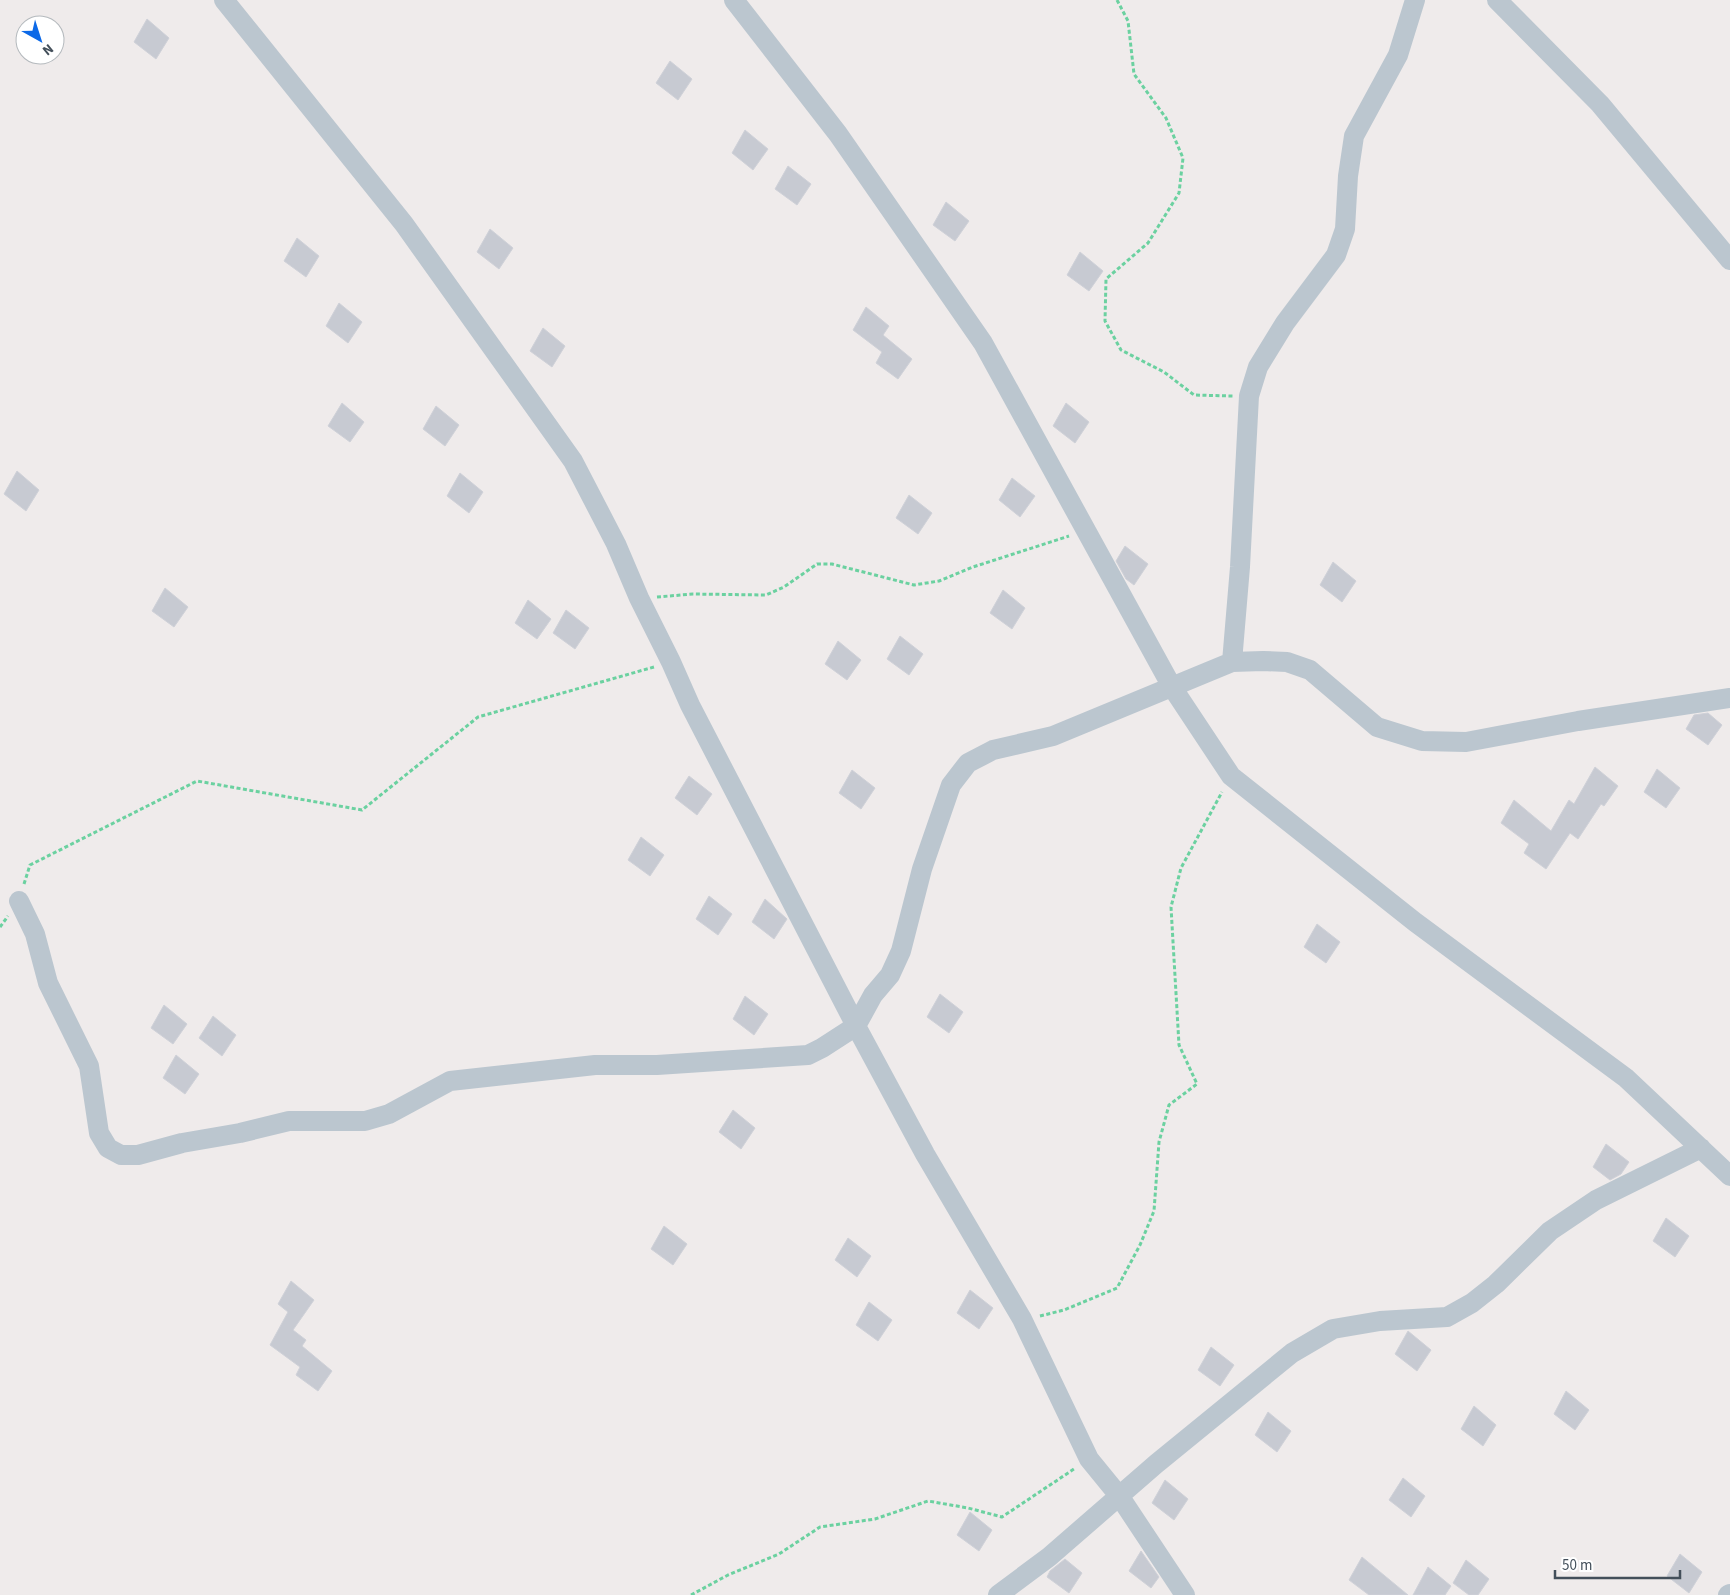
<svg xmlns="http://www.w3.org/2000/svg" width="1730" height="1595" font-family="'Source Sans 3',sans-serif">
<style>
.building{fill:#c7cad2;stroke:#cfd1d8}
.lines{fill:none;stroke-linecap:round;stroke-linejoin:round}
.path{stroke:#6bd1a0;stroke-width:3;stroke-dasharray:4 2.5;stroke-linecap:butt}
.minor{stroke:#bbc6cf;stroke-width:20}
</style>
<rect width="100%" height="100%" fill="#efebeb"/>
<path class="building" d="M147 19 169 38 156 59 134 42Z
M670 61 692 79 678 100 656 83Z
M745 130 768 149 753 170 732 153Z
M788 166 811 184 797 205 775 189Z
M946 202 969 221 955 241 933 225Z
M490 229 513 248 499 269 477 252Z
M297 238 319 256 306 277 284 261Z
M1080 252 1103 271 1089 291 1067 275Z
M339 303 362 322 348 343 326 326Z
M866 307 889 326 883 335 912 359 898 379 876 363 882 352 853 330Z
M543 328 565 346 552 367 530 351Z
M342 403 364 422 350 442 328 426Z
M1066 403 1089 422 1075 443 1053 426Z
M436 406 459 425 445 446 423 429Z
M17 471 39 490 26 511 4 494Z
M460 473 483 492 469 513 447 496Z
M1012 478 1035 496 1020 517 999 500Z
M909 495 932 513 918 534 896 518Z
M1125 546 1148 564 1134 585 1126 579 1116 561Z
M1333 562 1356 581 1342 602 1320 585Z
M165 588 188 607 174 627 152 611Z
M1003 590 1025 608 1012 629 990 613Z
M528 600 551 619 537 639 515 623Z
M566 610 589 628 575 649 553 633Z
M900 636 923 654 909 675 887 659Z
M838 641 861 660 847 680 825 664Z
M1708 713 1722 725 1708 745 1686 729 1694 715Z
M1595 767 1618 786 1604 806 1601 804 1578 839 1570 833 1546 869 1524 853 1529 844 1501 823 1514 800 1551 831 1569 800 1574 804Z
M1657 769 1680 788 1666 808 1644 792Z
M852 770 875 788 861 809 839 793Z
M689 776 712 794 697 815 675 798Z
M641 837 664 855 650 876 628 860Z
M709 896 732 914 718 935 696 919Z
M765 899 787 919 774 939 752 922Z
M1317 924 1340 942 1326 963 1304 947Z
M940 994 963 1012 949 1033 927 1017Z
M745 996 768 1014 754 1035 733 1019Z
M164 1005 187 1024 173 1044 151 1028Z
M213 1016 236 1035 222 1056 199 1038Z
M176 1055 199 1074 185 1094 163 1078Z
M733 1110 755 1128 741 1149 719 1132Z
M1606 1144 1629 1162 1621 1174 1610 1180 1593 1167Z
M1666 1218 1689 1236 1675 1257 1653 1241Z
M664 1226 687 1244 673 1265 651 1249Z
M848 1238 871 1256 857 1277 835 1260Z
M291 1281 314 1300 293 1330 306 1340 302 1346 332 1371 318 1391 296 1375 300 1367 270 1345 288 1312 278 1304Z
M970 1290 993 1308 979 1329 957 1313Z
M869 1302 892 1320 878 1341 856 1325Z
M1408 1331 1431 1350 1417 1371 1395 1354Z
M1211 1347 1234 1365 1220 1386 1198 1370Z
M1566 1391 1589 1410 1575 1430 1554 1414Z
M1474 1406 1496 1425 1483 1446 1461 1429Z
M1268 1412 1291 1431 1277 1452 1255 1435Z
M1403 1478 1425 1496 1411 1517 1389 1500Z
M1165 1480 1188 1499 1174 1520 1152 1503Z
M970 1512 992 1530 979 1551 957 1535Z
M1141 1551 1159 1577 1151 1588 1129 1571Z
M1680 1554 1702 1572 1689 1593 1667 1576Z
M1362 1557 1408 1595H1369L1349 1580Z
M1065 1559 1082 1573 1069 1593 1047 1577 1050 1571Z
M1466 1560 1489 1579 1478 1595H1469L1453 1583Z
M1428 1567 1451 1586 1445 1595H1413Z"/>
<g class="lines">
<path class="path" d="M1117 0 1128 21 1134 74 1166 118 1183 158 1179 193 1148 243 1106 279 1105 321 1121 350 1164 372 1194 395 1233 396
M657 597 693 594 766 595 784 587 817 564H832L914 585 939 581 973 567 1069 536
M24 884 30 865 197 781 362 810 478 717 654 667
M0 927 8 916
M1040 1316 1064 1310 1117 1288 1140 1245 1154 1211 1159 1142 1169 1105 1197 1084 1179 1045 1171 907 1181 868 1222 792
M691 1595 728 1575 779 1554 820 1527 875 1519 928 1501 968 1508 1002 1517 1074 1469"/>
<path class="minor" d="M224 0 404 224 573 461 616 544 639 598 671 662 690 705 856 1026 925 1154 1022 1319 1089 1459 1120 1497 1185 1595
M734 0 838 134 983 343 1172 687 1231 776 1415 922 1626 1078 1730 1176
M1415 0 1398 55 1354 136 1348 176 1345 229 1336 255 1285 323 1258 367 1249 396 1240 567 1232 662 1263 661 1287 662 1310 670 1377 727 1422 741 1466 742 1578 721 1730 698
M1497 0 1600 104 1730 260
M19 901 35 934 48 983 89 1066 99 1133 108 1148 121 1155H138L182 1143 240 1133 289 1121H365L389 1114 450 1081 595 1065H657L808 1055 822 1048 856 1026 873 995 890 975 901 951 922 869 951 785 968 763 993 750 1053 736 1232 662
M998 1595 1049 1557 1156 1464 1292 1353 1333 1329 1380 1321 1447 1317 1472 1303 1496 1284 1550 1231 1596 1200 1701 1148
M1728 1595 1730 1594"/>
</g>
<g transform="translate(40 40) rotate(141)"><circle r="24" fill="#ffffff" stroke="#b4b9bd"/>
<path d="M0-4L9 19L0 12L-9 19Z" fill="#0c69e7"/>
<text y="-8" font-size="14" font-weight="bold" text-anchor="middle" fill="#434f5a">N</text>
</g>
<path d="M1555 1570v8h125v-8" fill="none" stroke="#434f5a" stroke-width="2.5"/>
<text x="1562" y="1570" font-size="15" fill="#434f5a" stroke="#ffffff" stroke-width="4" paint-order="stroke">50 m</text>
</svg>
